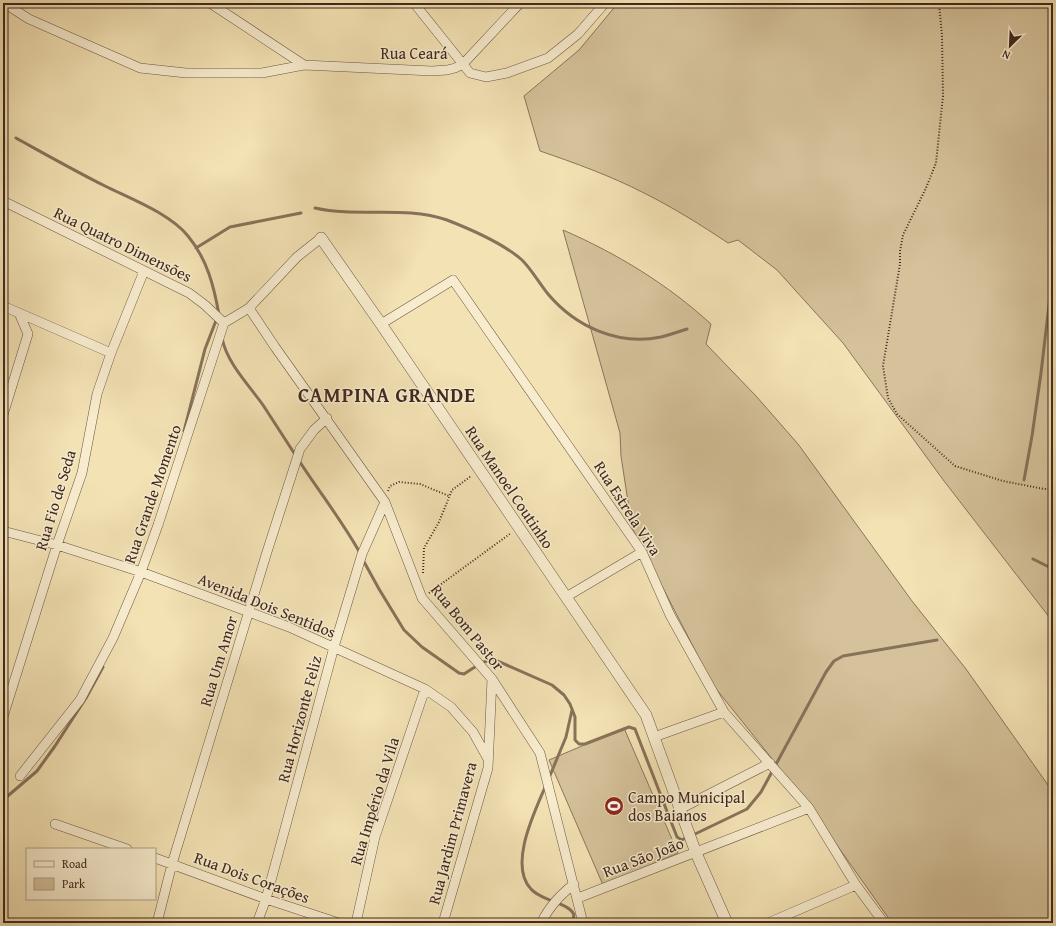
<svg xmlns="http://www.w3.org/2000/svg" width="1056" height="926" font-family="'Gentium Book Plus',serif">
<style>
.green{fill:#d5c29b;stroke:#8a755d}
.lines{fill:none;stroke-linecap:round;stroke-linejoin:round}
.stream{stroke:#87725a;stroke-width:3}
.minor-casing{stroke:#6d5644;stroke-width:10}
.tertiary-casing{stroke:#6d5644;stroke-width:12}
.path{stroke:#40281f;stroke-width:2;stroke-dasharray:1 2;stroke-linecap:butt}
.minor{stroke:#f7ecce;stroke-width:9}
.tertiary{stroke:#f7ecce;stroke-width:11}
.labels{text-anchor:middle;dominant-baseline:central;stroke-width:3;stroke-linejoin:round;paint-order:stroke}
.street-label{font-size:16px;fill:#40281f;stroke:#f7ecce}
.poi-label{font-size:16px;fill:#40281f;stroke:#f7ecce;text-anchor:start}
.district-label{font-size:20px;font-weight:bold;letter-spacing:1px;fill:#40281f;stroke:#f7ecce}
</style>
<rect width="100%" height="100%" fill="#f3e2b4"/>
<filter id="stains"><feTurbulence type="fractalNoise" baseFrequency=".005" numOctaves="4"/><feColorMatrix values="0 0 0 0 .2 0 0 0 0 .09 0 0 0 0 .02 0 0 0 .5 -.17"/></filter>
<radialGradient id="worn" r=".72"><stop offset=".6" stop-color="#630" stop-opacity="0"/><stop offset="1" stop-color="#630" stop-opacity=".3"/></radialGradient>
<path class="green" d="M618 3H1053V622L944 481 843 343 777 270 738 240 728 243C701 225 674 208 644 193 611 176 575 163 540 151L524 96 579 50Z
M563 230C618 254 667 284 711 324L706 344 756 396 798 444 912 601 966 669 1053 792V923H892L805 800 713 685 632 528 621 456 620 433Z
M624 728 678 853 603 885 549 760Z"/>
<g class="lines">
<path class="stream" d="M16 138C45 154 75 171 105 186 131 199 169 213 188 236 207 259 214 286 219 315
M315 208C359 218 404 205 447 220 470 229 504 244 522 260 532 270 539 283 548 294 575 326 617 346 661 337 669 335 678 332 687 329
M196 248 230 227 301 213
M222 338C227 363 248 384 263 405 274 422 285 439 296 456 317 489 341 519 360 553
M184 431 205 349 217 318
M1024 480 1032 436 1041 373 1053 271
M1033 559 1053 569
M363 560 379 589 404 630 422 647 459 673 464 674 481 663 493 659 552 685 564 695 570 704 575 717V740L579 744H585L629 727 635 729 677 837 682 840 687 837
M549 778 566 737 572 710
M546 785C535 811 508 865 531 889 536 895 545 898 552 901 559 904 571 907 574 915L572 923
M3 800 37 771 55 746 86 698 103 667
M693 835 747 809 761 792 826 672 834 661 843 656 937 640"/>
<g class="minor-casing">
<path id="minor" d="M4 3 29 19 140 68 186 73H262L304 65 432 71 447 70 455 68 463 64 520 3
M210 3 304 65
M414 3 470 73 486 77 507 73 548 58 578 34 605 3
M3 201 189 293 205 305 224 323
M3 306 111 353
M249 308 275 347 385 502 422 598 492 679 540 753 583 923
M381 324 453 280 642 552 670 615 724 712 809 808 856 885 884 923
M3 415 28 334 19 313
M3 531 57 545 141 572 249 612 289 627 425 689 451 707 473 732 488 759
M566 597 642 552
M3 717 57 545 82 473 97 394 111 353 144 271
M654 737 724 712
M20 776 80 700 113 638 141 572 158 525 224 323 249 308 297 257 321 238
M680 809 770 763
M55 824 127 849
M155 858 266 899 339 923
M578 898 809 808
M157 923 172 864 266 555 300 449 314 430 327 418
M257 923 266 899 334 647 362 554 385 502
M356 923 375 837 425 689
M443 923 488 768 492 679
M541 923C550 906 559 896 574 884
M768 923 856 885"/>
</g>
<g class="tertiary-casing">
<path id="tertiary" d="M321 238 381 324 646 715 696 853 727 923"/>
</g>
<path class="path" d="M939 3 942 36 943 96 936 163 926 188 903 235 900 251V264L883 366 888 398 897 414 955 466 1003 481 1044 489H1053
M388 491 390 486 399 482 420 484 449 496
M423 573 424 548 439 522 452 490 470 477H472
M429 593 511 533"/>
<use href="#minor" class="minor"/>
<use href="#tertiary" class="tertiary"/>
</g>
<defs>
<g id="stadium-disc" transform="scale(1)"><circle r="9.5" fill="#8f2418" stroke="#f7ecce"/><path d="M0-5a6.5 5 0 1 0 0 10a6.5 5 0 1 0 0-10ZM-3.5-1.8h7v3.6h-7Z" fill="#fff"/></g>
</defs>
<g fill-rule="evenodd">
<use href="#stadium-disc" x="614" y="806"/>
</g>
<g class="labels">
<g class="street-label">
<text x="414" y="53">Rua Ceará</text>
<text transform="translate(123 244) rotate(26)">Rua Quatro Dimensões</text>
<text transform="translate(510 487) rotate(56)">Rua Manoel Coutinho</text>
<text transform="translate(152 494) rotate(-71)">Rua Grande Momento</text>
<text transform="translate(55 500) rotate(-73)">Rua Fio de Seda</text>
<text transform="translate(628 508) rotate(57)">Rua Estrela Viva</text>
<text transform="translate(267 605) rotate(22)">Avenida Dois Sentidos</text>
<text transform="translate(468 627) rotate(51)">Rua Bom Pastor</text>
<text transform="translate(218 661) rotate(-73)">Rua Um Amor</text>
<text transform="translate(299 719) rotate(-75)">Rua Horizonte Feliz</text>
<text transform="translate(374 801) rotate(-73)">Rua Império da Vila</text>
<text transform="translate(452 833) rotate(-75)">Rua Jardim Primavera</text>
<text transform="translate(643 857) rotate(-21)">Rua São João</text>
<text transform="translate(252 877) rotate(20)">Rua Dois Corações</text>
</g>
<g class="poi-label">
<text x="628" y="797">Campo Municipal<tspan x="628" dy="18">dos Baianos</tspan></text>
</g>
<g class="district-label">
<text x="387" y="394">CAMPINA GRANDE</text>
</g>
</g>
<rect width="1056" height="926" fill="none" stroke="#f3e2b4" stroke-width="16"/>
<rect x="4" y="4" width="1048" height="918" fill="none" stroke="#40281f" stroke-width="2"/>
<rect x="8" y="8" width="1040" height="910" fill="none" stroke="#40281f"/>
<rect x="26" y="848" width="130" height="52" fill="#f7ecce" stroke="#ae9e88"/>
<rect x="34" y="861" width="20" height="6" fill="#f7ecce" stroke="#ae9e88"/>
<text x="62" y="868" font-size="12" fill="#40281f">Road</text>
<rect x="34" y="878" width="20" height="12" fill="#d5c29b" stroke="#ae9e88"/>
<text x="62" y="888" font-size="12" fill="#40281f">Park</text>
<g transform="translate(1010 46) rotate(204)" stroke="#f7ecce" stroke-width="3" paint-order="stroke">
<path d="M0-3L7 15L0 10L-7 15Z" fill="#40281f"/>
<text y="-6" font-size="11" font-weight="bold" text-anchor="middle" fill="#40281f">N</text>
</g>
<rect width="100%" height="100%" filter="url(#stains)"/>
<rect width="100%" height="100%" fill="url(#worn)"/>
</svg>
